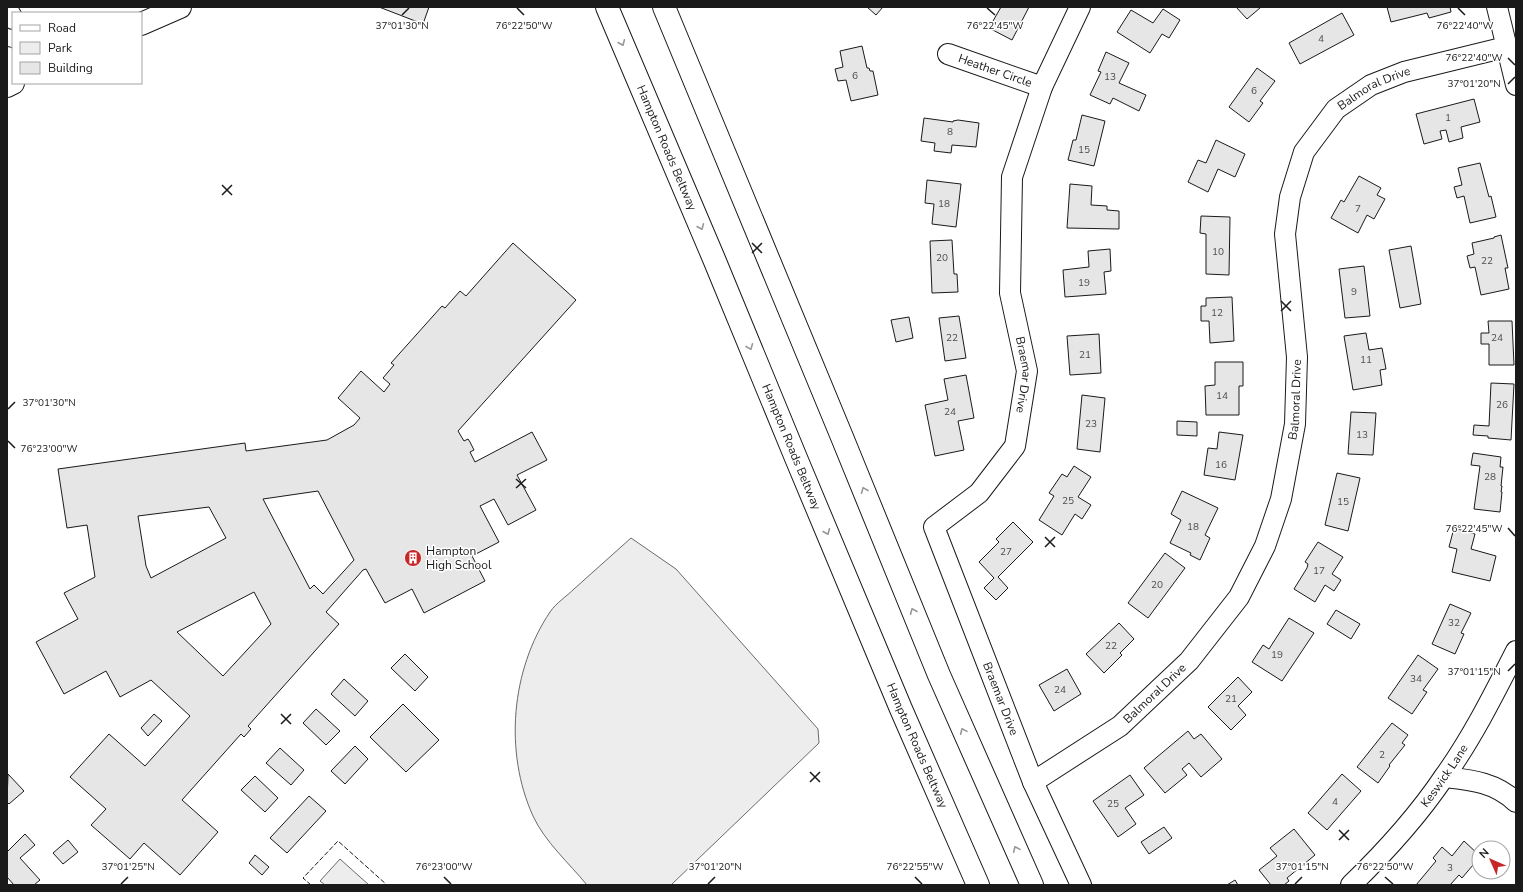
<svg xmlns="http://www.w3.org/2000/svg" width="1523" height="892" font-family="'Nunito Sans',sans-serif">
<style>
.green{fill:#ededed;stroke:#6a6a6a}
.building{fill:#e6e6e6;stroke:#1a1a1a;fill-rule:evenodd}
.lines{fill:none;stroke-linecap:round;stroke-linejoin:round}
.minor-casing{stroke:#1a1a1a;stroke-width:22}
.major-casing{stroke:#1a1a1a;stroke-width:24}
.highway-casing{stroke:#1a1a1a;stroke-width:24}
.minor{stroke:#fff;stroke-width:20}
.major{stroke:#fff;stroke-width:22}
.highway{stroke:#fff;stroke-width:22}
.fence{stroke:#1a1a1a;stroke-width:1;stroke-dasharray:5 2;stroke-linecap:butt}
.oneway{stroke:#989898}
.ticks{fill:none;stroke:#1a1a1a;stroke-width:1.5}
.labels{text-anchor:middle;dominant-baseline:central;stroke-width:3;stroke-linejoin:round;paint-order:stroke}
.number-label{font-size:10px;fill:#4d4d4d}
.street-label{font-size:12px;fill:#1a1a1a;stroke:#fff}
.poi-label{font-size:12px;fill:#1a1a1a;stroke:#fff;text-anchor:start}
.ticks-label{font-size:10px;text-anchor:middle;fill:#1a1a1a;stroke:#fff;stroke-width:3;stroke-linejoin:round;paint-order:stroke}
</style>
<rect width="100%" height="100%" fill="#fff"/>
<path class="green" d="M631 538 676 569 818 729 819 743 671 885H587C569 863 545 842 533 816 504 752 511 670 550 612 556 603 567 596 574 589 593 572 612 555 631 538Z
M340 859 369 885H325L320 881Z"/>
<path class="building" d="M379 7H429L423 24Z
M867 7H883L876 15Z
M1001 7H1029L1012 40 989 28Z
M1236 7H1260V8L1247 19Z
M1387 7H1450L1451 12 1429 18 1427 13 1391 22Z
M1163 9 1180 20 1169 38 1162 34 1150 53 1117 32 1131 10 1153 23Z
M1342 13 1354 35 1300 64 1289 43Z
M862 46 867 68H869L870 71H873L878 95 851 101 846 80 838 81 835 69 843 67 840 51Z
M1106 52 1129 63 1119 83 1146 95 1139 111 1113 98 1110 104 1090 95 1101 72 1098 71Z
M1257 68 1275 81 1260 101 1263 103 1249 122 1229 107Z
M1474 99 1480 122 1461 127 1463 138 1449 142 1446 130 1440 131 1442 139 1424 144 1416 114Z
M1082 115 1105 121 1094 166 1068 160 1073 140H1076Z
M924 118 953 122V121L958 120 979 123 976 147 952 145 951 153 934 151 935 143 921 141Z
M1216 140 1245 154 1235 177 1218 169 1208 192 1188 182 1198 160 1206 163Z
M1480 163 1489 197 1491 196 1496 217 1470 223 1464 196 1457 198 1454 187 1462 185 1458 168Z
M1359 176 1381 188 1377 195 1385 199 1374 219 1367 215 1358 233 1331 218 1341 200 1344 202Z
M927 180 961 184 956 227 932 224 934 204 925 203Z
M1070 184 1092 186 1091 205 1107 206V210L1119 211V229L1067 228Z
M1201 216 1230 217 1229 275 1206 274V234L1200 233Z
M1501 235 1508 268H1505L1509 289 1481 295 1475 267 1470 268 1467 256 1474 254 1472 243 1494 238V237Z
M952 240 954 274H957L958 292 932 293 930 241Z
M513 243 576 300 458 431 464 441 468 439 470 442 474 450 470 452 475 462 532 432 547 460 517 475 536 510 508 525 494 499 480 506 499 542 472 556 485 581 424 613 412 589 385 603 366 569 363 570 326 612 339 624 248 726 251 729 244 737 241 734 182 800 218 832 180 875 144 843 130 859 91 825 106 809 70 777 109 734 145 766 190 716 151 680 120 697 106 671 64 694 36 642 78 619 64 593 95 577 87 525 67 528 58 469 245 443 246 451 327 440 354 425 360 418 338 398 361 371 384 392 390 384 383 378 394 365 391 363 442 306 445 308 460 291 466 296ZM318 491 354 560 323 594 314 585 310 589 263 499ZM209 507 226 538 151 578 146 566 138 516ZM254 592 271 624 223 676 177 632Z
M1411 246 1421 304 1400 308 1389 250Z
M1110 249 1111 271 1104 272 1106 294 1065 297 1063 270 1089 267 1088 251Z
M1364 266 1370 316 1345 318 1339 269Z
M1232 297 1234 341 1210 343 1209 321H1201V306H1206V298Z
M959 316 966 358 945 361 939 318Z
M909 317 913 338 896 342 891 320Z
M1488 321H1512L1514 365H1489V344H1481V333H1489Z
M1366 333 1369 350 1382 348 1386 369 1380 370 1382 385 1353 390 1344 336Z
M1099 334 1101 373 1070 375 1067 336Z
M1215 362H1243V386H1239V415H1206L1205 386 1215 385Z
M966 375 974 418 958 421 964 450 935 456 925 405 948 400 944 379Z
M1491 383 1514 384 1511 440 1488 438V436L1473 435 1474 425 1489 426Z
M1082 395 1105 398 1100 452 1077 449Z
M1351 412 1376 413 1373 455 1348 454Z
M1177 421 1197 422V436L1177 435Z
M1219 432 1243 435 1235 480 1204 475 1208 448 1217 449Z
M1473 453 1501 457 1500 467H1503L1501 486H1502L1501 492H1502L1500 512 1474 509 1480 466 1471 465Z
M1074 466 1091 477 1078 497 1091 505 1082 519 1075 514 1062 535 1039 520 1054 496 1049 493 1062 474 1067 477Z
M1337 473 1360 478 1348 531 1325 525Z
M1182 491 1218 508 1205 535 1210 538 1200 560 1190 555 1191 553 1170 543 1181 520 1171 514Z
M1013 522 1033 542 998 577 1008 588 996 600 984 588 994 578 979 562 999 542 996 539Z
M1454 528 1475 534 1471 549 1496 556 1490 581 1452 572 1457 549 1449 547Z
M1318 542 1343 557 1332 574 1341 580 1334 591 1325 585 1315 602 1294 589 1307 568 1308 564 1305 562Z
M1165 553 1185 568 1148 618 1128 603Z
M1450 604 1471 613 1461 633 1464 634 1455 654 1432 644Z
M1336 610 1360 624 1351 639 1327 624Z
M1289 618 1314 633 1282 681 1252 662 1263 645 1269 649Z
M1119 623 1134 639 1120 653 1122 655 1104 673 1086 654Z
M405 654 428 677 415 691 391 668Z
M1418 655 1438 669 1423 690 1427 692 1412 714 1388 698Z
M1067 669 1081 694 1054 711 1039 685Z
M1238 677 1252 692 1238 706 1246 715 1231 730 1208 707Z
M344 679 368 701 355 716 331 694Z
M403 704 439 740 406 772 370 737Z
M316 709 340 731 326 745 303 723Z
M154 714 162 721 148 736 141 728Z
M1392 723 1408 735 1402 743 1405 745 1389 765 1390 766 1378 783 1357 767Z
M1188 731 1194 739 1201 734 1222 759 1201 777 1189 763 1182 769 1187 775 1165 793 1144 768Z
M355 746 368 759 345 784 331 771Z
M280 748 304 770 291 785 266 763Z
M8 774 24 791 9 804 7 802Z
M1342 774 1361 791 1327 830 1308 813Z
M1130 775 1144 795 1125 808 1136 824 1118 837 1093 801Z
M255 776 278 798 265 812 241 790Z
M309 796 326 811 287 853 270 838Z
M1164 827 1172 838 1149 854 1141 842Z
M1294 829 1315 855 1287 878 1289 881 1284 885H1271L1259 870 1277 856 1270 848Z
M25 834 35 845 20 858 40 880 34 885H14L7 877V852Z
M68 840 78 852 63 864 53 853Z
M1464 841 1479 855V858L1462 878 1459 875 1450 885H1416L1436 861 1433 858 1442 847 1452 856Z
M255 855 269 867 262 875 249 863Z
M1235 880 1238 885H1227Z"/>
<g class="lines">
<g class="minor-casing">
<g id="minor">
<path id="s1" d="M1080 7 1042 87 1012 177 1010 293 1027 371 1015 446 979 493 934 527 1033 782 1081 885"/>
<path d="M1497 7 1516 85"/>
<path d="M7 8 13 19"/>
<path id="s2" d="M948 54 1042 87"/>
<path d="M7 57 13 70"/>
<path d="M1444 777C1471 780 1495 782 1516 802"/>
<path id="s3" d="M1033 782 1120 726 1189 661 1239 597 1265 546 1281 499 1295 424 1297 357 1285 234 1290 197 1304 152 1336 109 1371 85 1404 72 1506 47"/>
<path id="s4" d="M1351 885C1385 852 1417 817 1444 777 1472 738 1494 694 1516 651"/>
</g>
</g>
<g class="major-casing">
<path id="major" d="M141 24 180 7
M7 86 13 83"/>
</g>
<g class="highway-casing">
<g id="highway">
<path id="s5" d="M607 7 714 259 796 458 901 709 978 885"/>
<path d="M664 7 842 437 939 675 1032 885"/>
</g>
</g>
<use href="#minor" class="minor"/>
<use href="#major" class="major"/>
<use href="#highway" class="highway"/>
<path class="fence" d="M311 885 303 878 338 841 387 885"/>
</g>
<defs><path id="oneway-chevron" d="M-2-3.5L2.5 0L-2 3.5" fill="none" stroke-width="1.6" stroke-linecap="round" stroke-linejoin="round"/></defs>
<g class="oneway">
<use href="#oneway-chevron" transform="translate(622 43) rotate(67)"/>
<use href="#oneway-chevron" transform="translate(701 227) rotate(67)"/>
<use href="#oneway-chevron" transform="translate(750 347) rotate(68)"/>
<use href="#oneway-chevron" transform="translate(864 490) rotate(-112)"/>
<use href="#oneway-chevron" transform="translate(827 532) rotate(67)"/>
<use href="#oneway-chevron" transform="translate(913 611) rotate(-112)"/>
<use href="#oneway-chevron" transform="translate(963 731) rotate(-114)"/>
<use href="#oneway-chevron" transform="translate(1016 849) rotate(-114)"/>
</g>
<path class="ticks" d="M517 8 524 15M987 8 995 15M1458 8 1465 15M402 15 409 8M1508 58 1515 65M1508 84 1515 77M222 185 232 195M222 195 232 185M752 243 762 253M752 253 762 243M1281 301 1291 311M1281 311 1291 301M8 409 15 402M8 441 15 448M516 479 526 488M516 488 526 479M1508 528 1515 536M1045 537 1055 547M1045 547 1055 537M1508 671 1515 664M281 714 291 724M281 724 291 714M810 772 820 782M810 782 820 772M1339 830 1349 840M1339 840 1349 830M444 877 451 884M915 877 922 884M1385 877 1393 884M121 884 128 877M708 884 715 877M1295 884 1302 877"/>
<defs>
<g id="building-disc" transform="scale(0.9)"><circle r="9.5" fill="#c62828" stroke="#fff"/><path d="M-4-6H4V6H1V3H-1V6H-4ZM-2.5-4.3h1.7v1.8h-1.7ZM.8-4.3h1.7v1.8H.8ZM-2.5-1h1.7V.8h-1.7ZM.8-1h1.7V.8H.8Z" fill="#fff"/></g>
</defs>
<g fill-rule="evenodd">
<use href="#building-disc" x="413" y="558"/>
</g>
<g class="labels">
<g class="number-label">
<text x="1321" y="39">4</text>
<text x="855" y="76">6</text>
<text x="1110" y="77">13</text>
<text x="1254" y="91">6</text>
<text x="1448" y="118">1</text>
<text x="950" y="132">8</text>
<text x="1084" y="150">15</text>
<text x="944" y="204">18</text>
<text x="1358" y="209">7</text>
<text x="1218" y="252">10</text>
<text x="942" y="258">20</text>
<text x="1487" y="261">22</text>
<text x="1084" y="283">19</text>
<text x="1354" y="292">9</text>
<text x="1217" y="313">12</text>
<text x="952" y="338">22</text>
<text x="1497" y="338">24</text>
<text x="1085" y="355">21</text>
<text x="1366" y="360">11</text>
<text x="1222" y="396">14</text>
<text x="1502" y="405">26</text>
<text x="950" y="412">24</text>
<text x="1091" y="424">23</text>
<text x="1362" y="435">13</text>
<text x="1221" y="465">16</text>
<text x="1490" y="477">28</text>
<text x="1068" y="501">25</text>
<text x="1343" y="502">15</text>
<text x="1193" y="527">18</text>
<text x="1006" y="552">27</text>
<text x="1319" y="571">17</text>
<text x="1157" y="585">20</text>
<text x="1454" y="623">32</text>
<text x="1111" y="646">22</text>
<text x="1277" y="655">19</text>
<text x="1416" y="679">34</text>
<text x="1060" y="690">24</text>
<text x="1231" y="699">21</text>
<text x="1382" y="755">2</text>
<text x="1335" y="802">4</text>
<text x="1113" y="804">25</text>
<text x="1450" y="868">3</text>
</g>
<g class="street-label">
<text stroke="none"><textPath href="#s2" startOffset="50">Heather Circle</textPath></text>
<text stroke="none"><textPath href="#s3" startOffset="835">Balmoral Drive</textPath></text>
<text stroke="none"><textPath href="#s5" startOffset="153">Hampton Roads Beltway</textPath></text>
<text stroke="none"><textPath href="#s1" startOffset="383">Braemar Drive</textPath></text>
<text stroke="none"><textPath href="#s3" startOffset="487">Balmoral Drive</textPath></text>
<text stroke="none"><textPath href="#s5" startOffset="477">Hampton Roads Beltway</textPath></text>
<text stroke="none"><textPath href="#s3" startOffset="151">Balmoral Drive</textPath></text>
<text stroke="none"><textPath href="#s1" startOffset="755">Braemar Drive</textPath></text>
<text stroke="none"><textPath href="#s5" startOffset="801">Hampton Roads Beltway</textPath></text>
<text stroke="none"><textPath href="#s4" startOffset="144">Keswick Lane</textPath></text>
</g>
<g class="poi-label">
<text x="426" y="551">Hampton<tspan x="426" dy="14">High School</tspan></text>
</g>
</g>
<g class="ticks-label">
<text x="1465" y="29">76°22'40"W</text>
<text x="402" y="29">37°01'30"N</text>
<text x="524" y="29">76°22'50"W</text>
<text x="995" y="29">76°22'45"W</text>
<text x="1474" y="61">76°22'40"W</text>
<text x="1474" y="87">37°01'20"N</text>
<text x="49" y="406">37°01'30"N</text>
<text x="49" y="452">76°23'00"W</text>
<text x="1474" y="532">76°22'45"W</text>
<text x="1474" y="675">37°01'15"N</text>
<text x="128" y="870">37°01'25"N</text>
<text x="715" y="870">37°01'20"N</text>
<text x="1302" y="870">37°01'15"N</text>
<text x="444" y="870">76°23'00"W</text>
<text x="915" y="870">76°22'55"W</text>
<text x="1385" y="870">76°22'50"W</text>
</g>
<rect width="1523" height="892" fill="none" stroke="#1a1a1a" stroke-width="16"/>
<rect x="12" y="12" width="130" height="72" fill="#ffffff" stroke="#a3a3a3"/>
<rect x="20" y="25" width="20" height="6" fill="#ffffff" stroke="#a3a3a3"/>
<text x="48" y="32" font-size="12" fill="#1a1a1a">Road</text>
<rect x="20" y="42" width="20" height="12" fill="#ededed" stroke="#a3a3a3"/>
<text x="48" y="52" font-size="12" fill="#1a1a1a">Park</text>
<rect x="20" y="62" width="20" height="12" fill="#e6e6e6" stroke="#a3a3a3"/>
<text x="48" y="72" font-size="12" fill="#1a1a1a">Building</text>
<g transform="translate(1491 860) rotate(315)"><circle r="19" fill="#ffffff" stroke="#a3a3a3"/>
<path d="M0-3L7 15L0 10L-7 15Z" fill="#c62828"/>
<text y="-6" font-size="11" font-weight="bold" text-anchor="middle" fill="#1a1a1a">N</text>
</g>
</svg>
